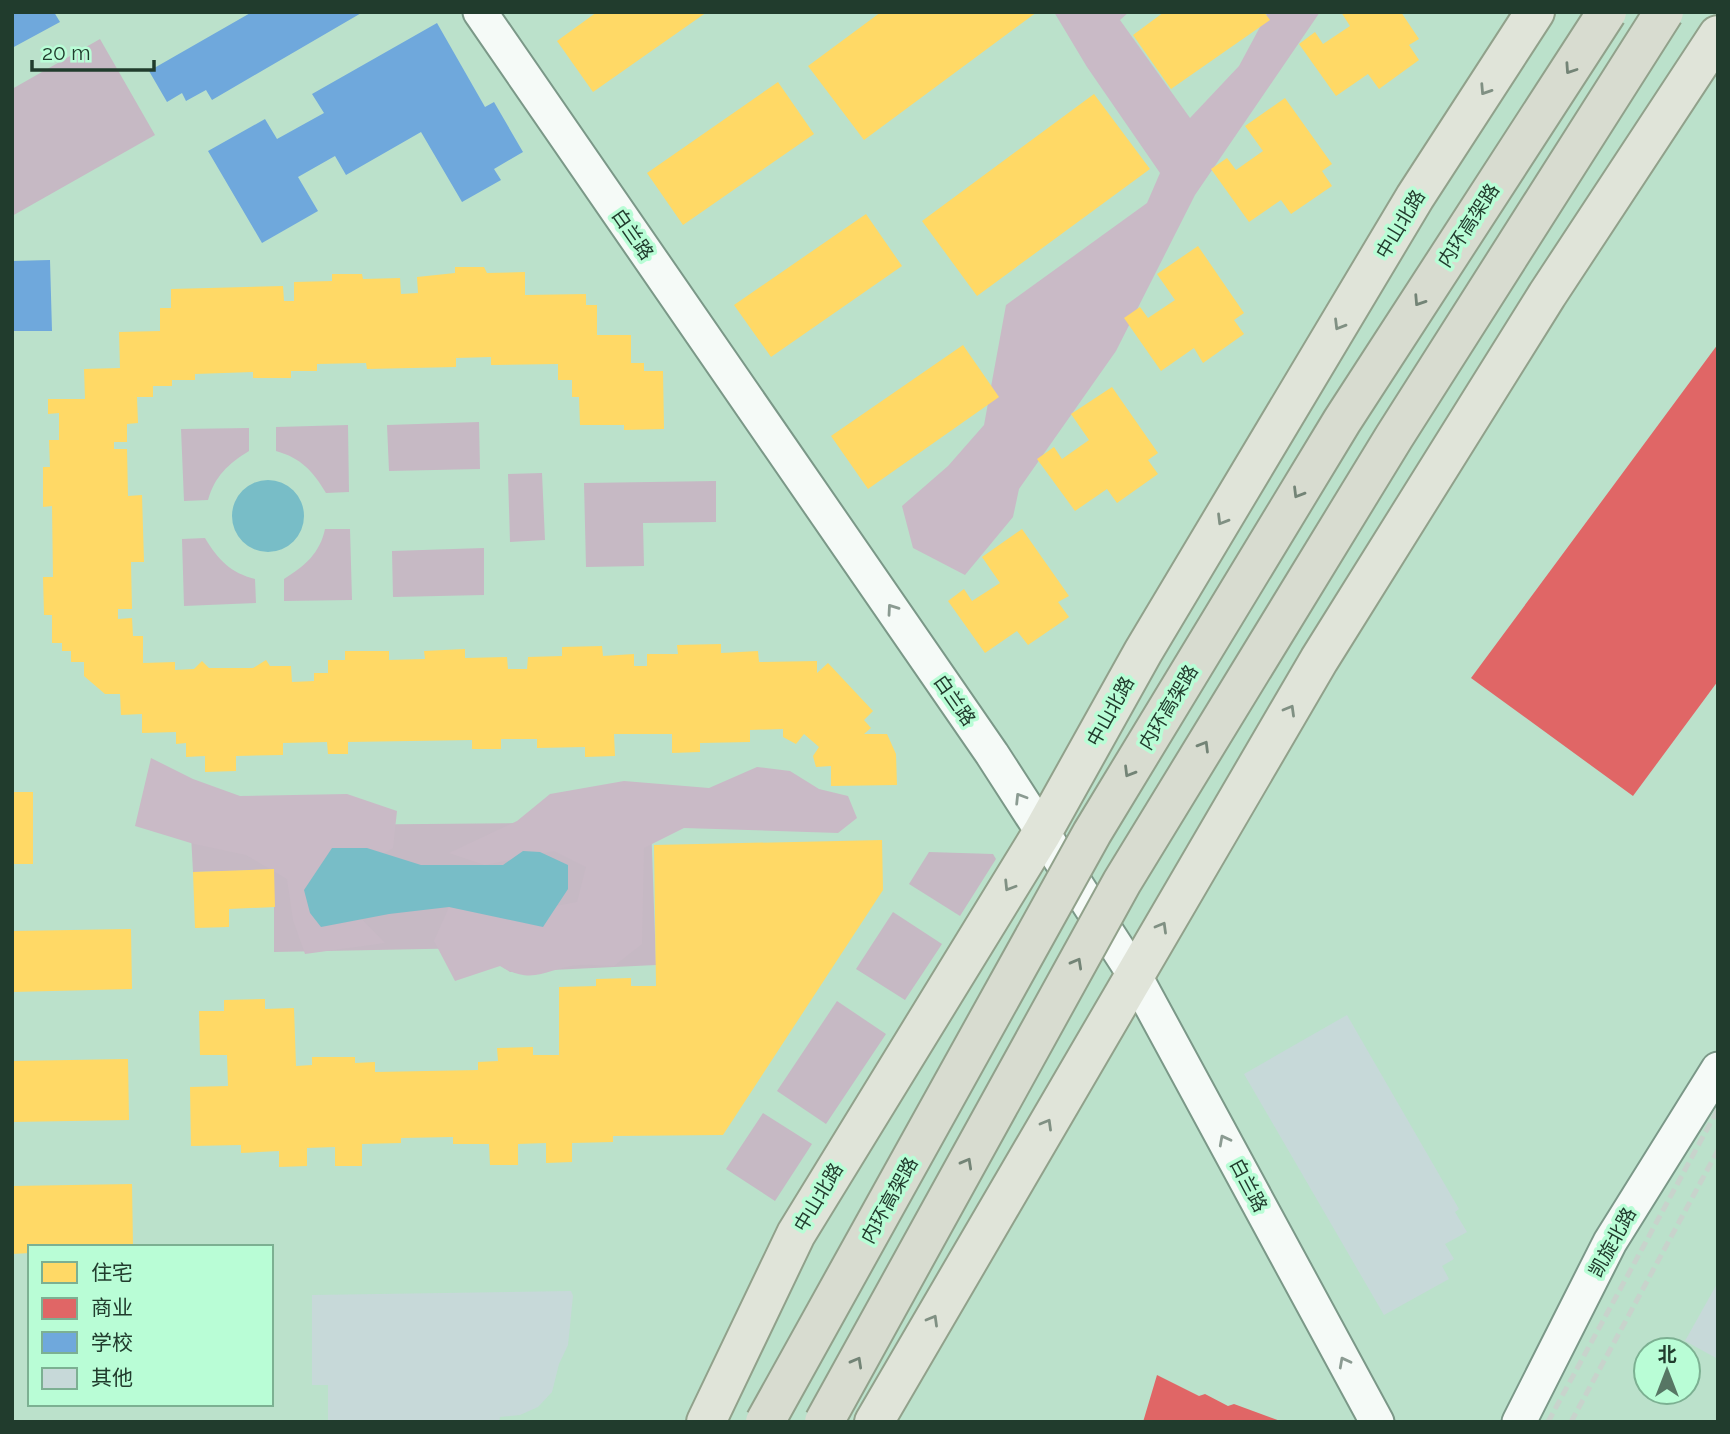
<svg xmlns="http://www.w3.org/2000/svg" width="1730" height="1434" font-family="Raleway,'Noto Sans SC',sans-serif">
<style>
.green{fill:#c6b9c4}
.forest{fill:#c9bac6}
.water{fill:#78bdc7}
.homes{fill:#ffd966}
.shops{fill:#e06666}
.schools{fill:#6fa8dc}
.building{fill:#c7d9d9}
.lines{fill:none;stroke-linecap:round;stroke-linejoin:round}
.minor-casing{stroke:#7b9888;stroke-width:37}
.primary-casing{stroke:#91a18b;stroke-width:42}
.minor{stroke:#f5faf7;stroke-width:33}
.primary{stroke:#e0e4d9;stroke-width:38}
.rail{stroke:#c8d3cc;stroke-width:5;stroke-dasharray:10 5;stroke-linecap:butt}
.trunk-bridge-casing{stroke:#91a18b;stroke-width:42;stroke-linecap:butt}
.trunk-bridge{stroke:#d8dcd0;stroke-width:38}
.oneway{stroke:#738476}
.oneway2{stroke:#809083}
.oneway3{stroke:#8b9b92}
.labels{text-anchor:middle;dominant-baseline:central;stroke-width:7;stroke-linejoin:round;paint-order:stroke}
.street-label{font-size:19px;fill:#213c2d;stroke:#b9fdd6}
</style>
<rect width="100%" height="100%" fill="#bbe1cb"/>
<path class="green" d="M100 39 155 135 12 216V89Z
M479 422 480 469 389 471 387 425Z
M348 425 349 492 326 493C313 471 301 458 276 451V427Z
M249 428V451C228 464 215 476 208 500L184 501 181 429Z
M542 473 545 540 510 542 508 474Z
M716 481V522L643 523 644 566 586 567 584 483Z
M325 529H350L352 600 284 601V579C305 566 320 553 325 529Z
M205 538C218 560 231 573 255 579L256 603 184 606 182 539Z
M484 548V595L393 597 392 551Z
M651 822 656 965 510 972 475 948 274 952V870L193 872 191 835 207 826Z
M929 852 993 854 996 859 960 916 909 884Z
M893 912 942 944 905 1000 856 969Z
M837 1001 886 1034 826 1124 777 1091Z
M763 1113 812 1144 775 1201 726 1169Z"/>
<path class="forest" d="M1054 12H1129L1120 20 1190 118 1239 66 1268 12H1320L1195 195 1116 351 1019 489 1013 517 965 575 913 548 902 506 948 466 984 425 1006 305 1147 203 1160 173 1087 67Z
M151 758 193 779 240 796 347 794 397 811 393 848 353 873 345 902 385 943 305 954 293 920 287 879 246 855 194 844 135 826Z
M757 767 790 771 819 789 848 796 857 818 838 833 684 828 644 848 642 944 614 966C603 966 591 964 580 965 547 967 535 987 500 966L455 981 434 941 449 907 513 914 577 902 586 867 554 851 485 865 449 853 517 821 550 794 624 781 709 788Z"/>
<path class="water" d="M232 516a36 36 0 1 1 72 0a36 36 0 1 1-72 0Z
M332 848H367L421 865H503L523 851 540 852 568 865V889L543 927 449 907 389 914 321 927 310 913 304 890Z"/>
<path class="homes" d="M597 12H707L593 92 557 41Z
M881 12H1037L864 140 808 66Z
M1164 12H1264L1270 20 1171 89 1133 35Z
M1341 12H1401L1419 39 1409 45 1419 60 1379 89 1368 74 1336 96 1299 44 1315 32 1323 44 1350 26Z
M778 82 814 134 683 225 647 173Z
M1094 94 1150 169 977 296 922 221Z
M1285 98 1332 164 1322 171 1332 186 1291 214 1281 200 1249 222 1211 169 1227 158 1236 170 1263 151 1245 126Z
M866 214 902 266 771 357 734 305Z
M1198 246 1244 313 1234 320 1244 334 1203 363 1194 348 1161 371 1124 318 1140 307 1148 318 1175 300 1157 274Z
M455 267H484L487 273 525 272V295L586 294V305H597V335H631V363H644V371H663L664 429 624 430V425H580L579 397H572V380H558V364L491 365V357L456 358V367L367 369 366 363 317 364V371H291V378H253V372L195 374V380H172V386H153V397H137L138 423 127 424V442H114V449H127L128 496 142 495 144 562H131L132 609H118V619L132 618 133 636H143V663L175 662V670L194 669 202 661 209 668H253L266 660 270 666H291L292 682 314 681V673H328V660H345V651H389V660L425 659 424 651 465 649V658L507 657 508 669H527L528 657 562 656V647L602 646 603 656 634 654V666H647V654H678L677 645 721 644V653L758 651 759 662 817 661V673L828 663 873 711 864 720 871 728 864 734H887L896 754 897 785 831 786V766L816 767 813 756 819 747 804 734 796 744 783 737V729L750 730V742L700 743V752L672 753V734H614L615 756 585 757V747L537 748V739H501V749H472V740L348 742V754H328L327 742 283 743V755L236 756V771L205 772V756L186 757V743L176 744V732L142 733V714L121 715 120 694H105L84 676V662H71V651H62V643H52V615H44L43 577H53L52 506 43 507V467H50L49 440H59V413L48 414V399H85L84 369 120 368 119 332 160 331V308H171V289L283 286 284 301H294V282L332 281V274H362L363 279 400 278 401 294 418 293 417 277 455 273Z
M963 345 999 397 868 489 831 436Z
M1112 387 1158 453 1148 460 1158 474 1117 503 1107 489 1075 511 1037 459 1054 447 1062 459 1089 440 1071 414Z
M1022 529 1069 596 1058 602 1069 617 1028 645 1017 631 985 653 948 601 964 589 972 601 1000 583 982 557Z
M12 792H33V864H12Z
M882 840 883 890 723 1135 613 1136V1142L572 1143V1162L546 1163V1143L518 1144V1165H490L489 1144H453V1137L401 1138V1143L362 1144V1166H335V1147L307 1148V1166L279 1167V1151L241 1153V1145L191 1146 190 1087 228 1086 227 1055H200L199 1011H224V1000L265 999V1009L294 1008 296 1066 312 1065V1057H355V1063L375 1062V1072L478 1070V1062L498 1061 497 1048 533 1047V1055H559V987L596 986V979L631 978V986H656L654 845Z
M274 869 275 907 229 909V927L195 928 193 872Z
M131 929 132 989 12 992V931Z
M128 1059 129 1120 12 1122V1061Z
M132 1184 133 1247H30V1253L12 1254V1186Z"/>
<path class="shops" d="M1718 344V681L1633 796 1471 678Z
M1157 1375 1199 1396 1205 1394 1228 1406 1234 1404 1283 1422H1143Z"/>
<path class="schools" d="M12 12H54L60 22 12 48Z
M252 12H363L212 100 206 90 186 101 182 93 167 102 149 71Z
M437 23 485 107 494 102 523 152 494 169 501 180 462 202 421 132 346 175 335 156 298 177 318 211 262 243 208 151 265 119 277 139 324 113 312 94Z
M50 260 52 331H12V261Z"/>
<path class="building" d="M1347 1015 1459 1209 1455 1212 1467 1232 1445 1244 1454 1259 1442 1266 1449 1279 1384 1315 1244 1074Z
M1718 1282V1359L1685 1341Z
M571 1291 573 1296 568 1345 559 1364 552 1392 538 1407 520 1415 500 1417 499 1422H328V1385H312V1295Z"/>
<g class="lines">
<g class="minor-casing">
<path id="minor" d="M480 12 992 754 1134 974 1377 1422
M1519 1422 1610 1242 1718 1069"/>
</g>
<g class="primary-casing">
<path id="primary" d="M706 1422 796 1234 1042 833 1143 652 1415 197 1535 12
M874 1422 1319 660 1547 295 1718 35"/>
</g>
<use href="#minor" class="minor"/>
<use href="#primary" class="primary"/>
<path class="rail" d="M1548 1422 1718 1109
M1571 1422 1718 1150"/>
<g class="trunk-bridge-casing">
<path id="trunk-bridge" d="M765 1422 1092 833 1342 421 1607 12
M824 1422 1122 882 1394 437 1664 12"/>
</g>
<use href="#trunk-bridge" class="trunk-bridge"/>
</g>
<defs><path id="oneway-chevron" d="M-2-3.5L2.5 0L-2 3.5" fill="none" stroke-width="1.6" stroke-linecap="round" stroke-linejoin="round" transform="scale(1.75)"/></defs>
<g class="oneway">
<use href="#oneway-chevron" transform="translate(1570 69) rotate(124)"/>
<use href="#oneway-chevron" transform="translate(1419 301) rotate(123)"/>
<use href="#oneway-chevron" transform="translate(1298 493) rotate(121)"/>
<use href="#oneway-chevron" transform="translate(1204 746) rotate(-59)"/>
<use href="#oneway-chevron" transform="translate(1129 772) rotate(121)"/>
<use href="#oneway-chevron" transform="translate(1077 963) rotate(-61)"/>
<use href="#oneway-chevron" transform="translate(967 1163) rotate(-61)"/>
<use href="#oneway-chevron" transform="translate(857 1362) rotate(-61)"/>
</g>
<g class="oneway2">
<use href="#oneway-chevron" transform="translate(1485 90) rotate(123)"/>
<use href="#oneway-chevron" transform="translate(1339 325) rotate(121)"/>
<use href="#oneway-chevron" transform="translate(1222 520) rotate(121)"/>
<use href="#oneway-chevron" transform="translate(1290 710) rotate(-60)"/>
<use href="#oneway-chevron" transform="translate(1009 886) rotate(122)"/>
<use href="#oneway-chevron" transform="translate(1162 927) rotate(-60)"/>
<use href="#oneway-chevron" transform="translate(1047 1124) rotate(-60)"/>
<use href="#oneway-chevron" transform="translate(933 1320) rotate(-60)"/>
</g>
<g class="oneway3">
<use href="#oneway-chevron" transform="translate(892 609) rotate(-125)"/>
<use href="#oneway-chevron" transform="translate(1020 798) rotate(-122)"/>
<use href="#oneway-chevron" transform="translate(1224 1140) rotate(-118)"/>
<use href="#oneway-chevron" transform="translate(1344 1362) rotate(-118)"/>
</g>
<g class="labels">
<g class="street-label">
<text transform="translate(1400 224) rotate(-59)">中山北路</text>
<text transform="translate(1468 225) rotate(-57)">内环高架路</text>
<text transform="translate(633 234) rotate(55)">白兰路</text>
<text transform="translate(955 700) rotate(55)">白兰路</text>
<text transform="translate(1168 707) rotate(-59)">内环高架路</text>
<text transform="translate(1110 711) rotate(-61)">中山北路</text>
<text transform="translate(1249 1185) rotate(62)">白兰路</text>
<text transform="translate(818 1197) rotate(-59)">中山北路</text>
<text transform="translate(889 1200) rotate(-61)">内环高架路</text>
<text transform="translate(1612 1242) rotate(-61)">凯旋北路</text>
</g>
</g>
<rect width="1730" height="1434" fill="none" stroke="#213c2d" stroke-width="28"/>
<rect x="28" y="1245" width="245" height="161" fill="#b9fdd6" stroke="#7cb092" stroke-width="2"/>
<rect x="42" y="1262" width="35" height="21" fill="#ffd966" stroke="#7cb092" stroke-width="2"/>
<text x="91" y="1280" font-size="21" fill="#213c2d">住宅</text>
<rect x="42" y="1298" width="35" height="21" fill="#e06666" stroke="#7cb092" stroke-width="2"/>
<text x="91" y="1315" font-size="21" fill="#213c2d">商业</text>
<rect x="42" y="1332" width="35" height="21" fill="#6fa8dc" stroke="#7cb092" stroke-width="2"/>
<text x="91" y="1350" font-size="21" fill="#213c2d">学校</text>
<rect x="42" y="1368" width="35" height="21" fill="#c7d9d9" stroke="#7cb092" stroke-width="2"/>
<text x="91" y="1385" font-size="21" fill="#213c2d">其他</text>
<g transform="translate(1667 1371)"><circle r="33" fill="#b9fdd6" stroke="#7cb092" stroke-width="2"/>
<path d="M0-5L12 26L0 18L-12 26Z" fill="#577664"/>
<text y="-10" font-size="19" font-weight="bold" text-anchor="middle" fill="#213c2d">北</text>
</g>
<path d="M32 60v10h122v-10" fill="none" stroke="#213c2d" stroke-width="3.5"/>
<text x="42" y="60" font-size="21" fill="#213c2d" stroke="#b9fdd6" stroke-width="5" paint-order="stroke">20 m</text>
</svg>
